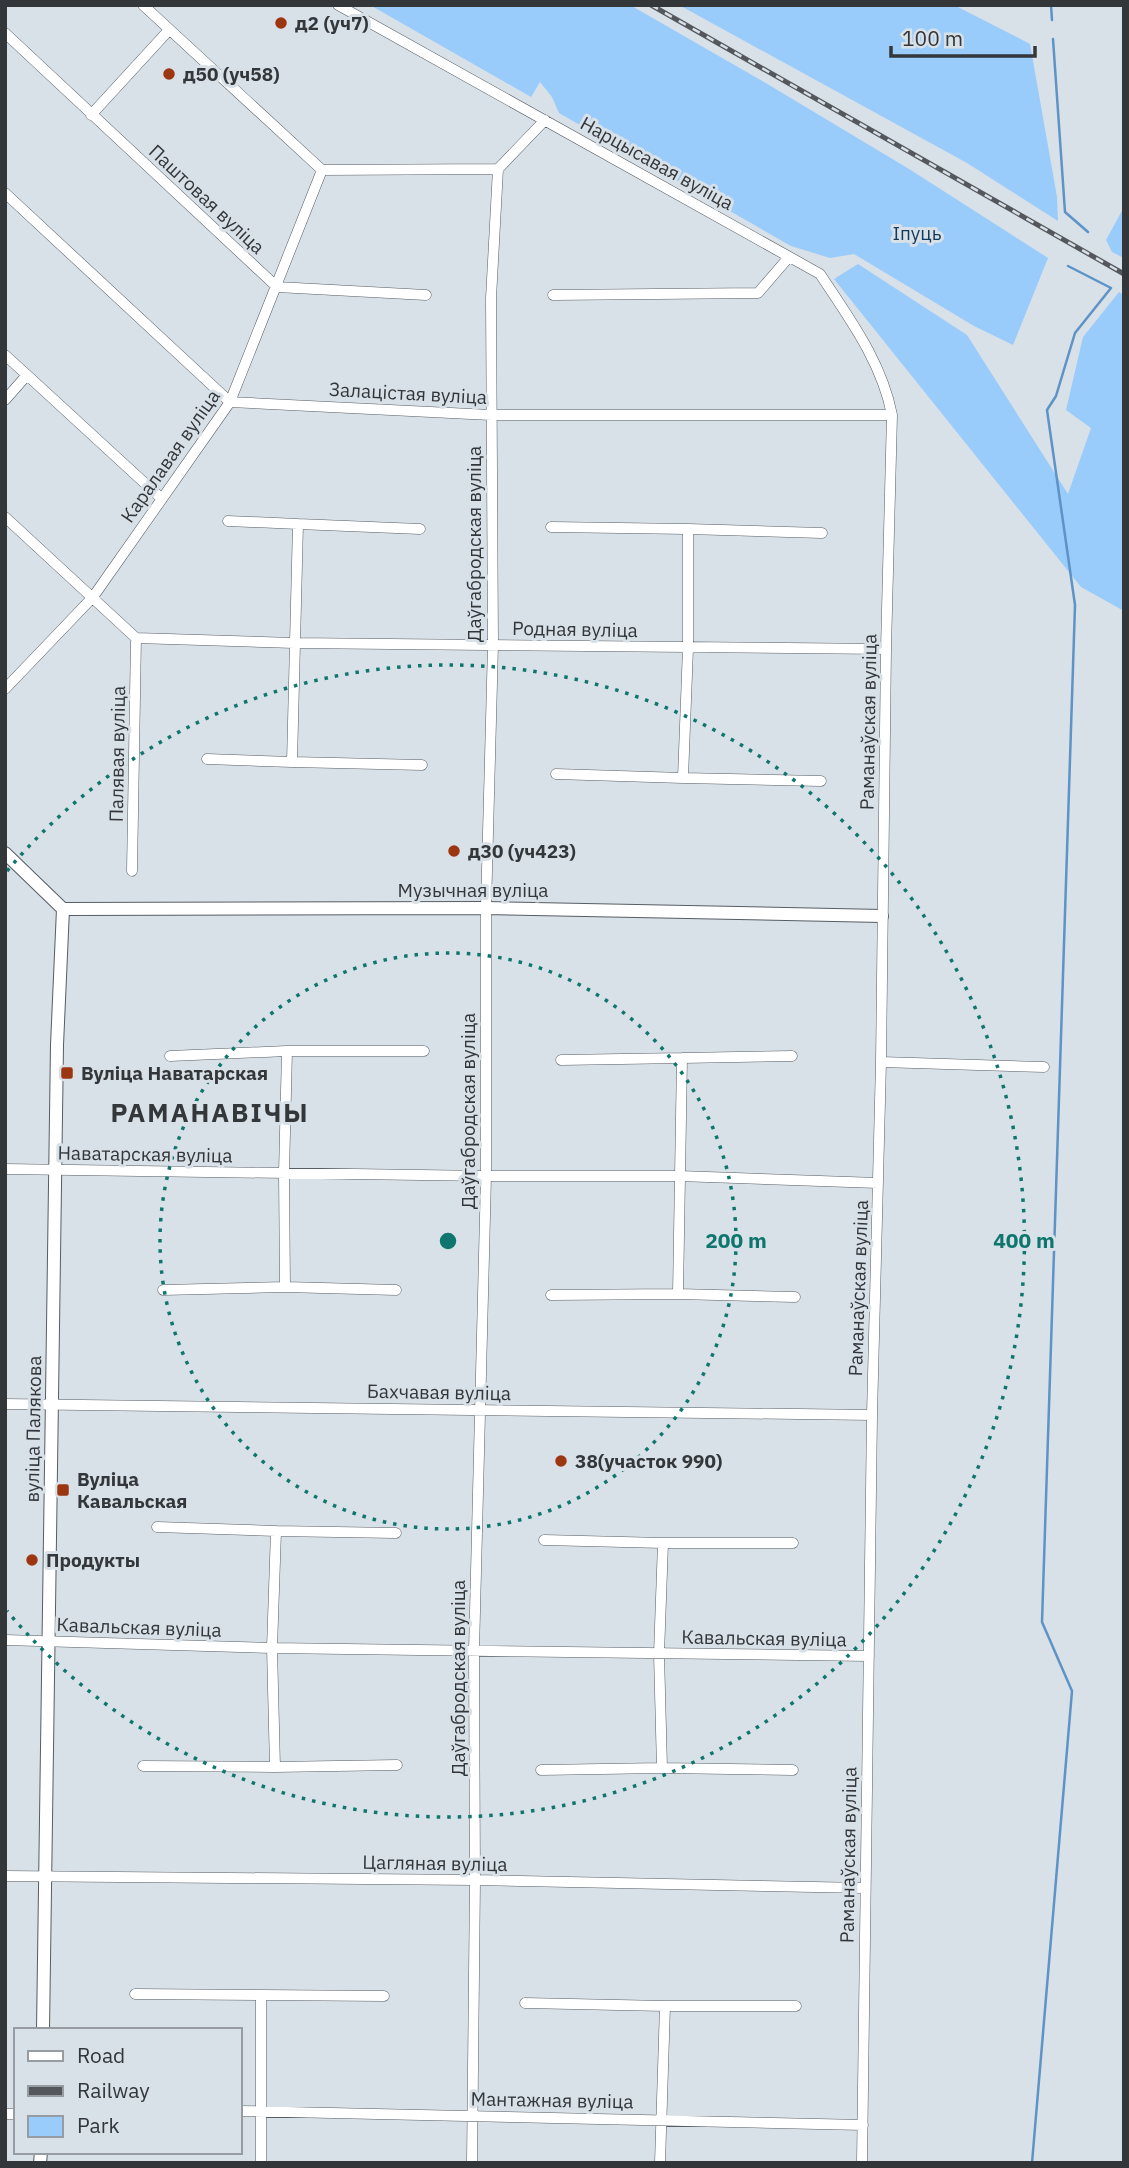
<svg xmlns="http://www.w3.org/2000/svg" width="1129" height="2168" font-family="'IBM Plex Sans',sans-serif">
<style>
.green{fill:#99cbfb}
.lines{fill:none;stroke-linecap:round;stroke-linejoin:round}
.stream{stroke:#5d93c6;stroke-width:2.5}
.minor-casing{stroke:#565d64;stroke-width:11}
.tertiary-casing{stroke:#565d64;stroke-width:14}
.minor{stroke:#fff;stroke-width:10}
.tertiary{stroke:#fff;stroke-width:12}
.rail-casing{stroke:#54585c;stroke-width:5}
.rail{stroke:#d8e0e8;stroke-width:2.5;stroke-dasharray:8;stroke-linecap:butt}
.ring{fill:none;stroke:#0f766e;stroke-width:3.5;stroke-dasharray:3.5 7}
.poi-dot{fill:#9c3611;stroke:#d8e0e8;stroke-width:2.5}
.labels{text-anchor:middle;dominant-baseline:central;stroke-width:6;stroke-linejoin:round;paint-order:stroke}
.poi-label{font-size:19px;font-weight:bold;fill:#34373a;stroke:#d8e0e8;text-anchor:start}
.street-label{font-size:19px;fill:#34373a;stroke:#d8e0e8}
.park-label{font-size:19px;fill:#113a5d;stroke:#d8e0e8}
.district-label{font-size:26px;font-weight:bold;letter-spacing:2px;fill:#34373a;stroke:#d8e0e8}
.centre{fill:#0f766e;stroke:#d8e0e8;stroke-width:3.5}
.ring-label{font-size:21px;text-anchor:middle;font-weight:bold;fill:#0f766e;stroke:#d8e0e8;stroke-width:6;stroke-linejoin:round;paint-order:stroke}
</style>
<rect width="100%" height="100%" fill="#d8e0e8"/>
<path class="green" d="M370 5H630L764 82 909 169 1048 258 1013 345 974 326 854 254 830 258 791 246 559 113 552 97 540 82 531 97Z
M679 5H954L1030 44 1057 197 1058 221 967 163Z
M1124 207V258L1112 252 1106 240Z
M858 264 967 335 1068 494 1091 428 1066 410 1083 337 1119 292 1124 295V611L1081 587 834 279Z"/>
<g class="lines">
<path class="stream" d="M1051 5 1052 20
M1053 39 1065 212 1088 232
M1032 2163 1072 1691 1042 1622 1075 605 1047 410 1056 396 1075 333 1111 288 1068 266"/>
<g class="minor-casing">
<path id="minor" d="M143 5 322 170 498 169
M338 5 820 274C849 318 882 362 892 415L886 649 881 1062 872 1415 862 2163
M5 33 277 287 426 295
M91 115 169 30
M5 193 230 402 491 415H892
M553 295 758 293 789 257
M5 355 27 375
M5 400 27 375 162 499
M5 517 136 638 294 643 886 649
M228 521 298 524
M551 527 688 529
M420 529 298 524 292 762 422 765
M5 689 93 597 230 402 322 170
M207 759 292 762
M556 774 683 778
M821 781 683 778 688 648V529L822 533
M132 871 136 638
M170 1056 287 1051
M792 1056 682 1058 678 1294 795 1297
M561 1060 682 1058
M881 1062 1044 1067
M5 1169 486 1176H679L878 1183
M163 1290 285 1287
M396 1290 285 1287 284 1173 287 1051H424
M551 1295 678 1294
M5 1404 872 1415
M157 1527 276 1531
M396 1533 276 1531 272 1648 275 1767 397 1765
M544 1540 663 1543
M5 1640 272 1648 869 1656
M143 1766 275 1767
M541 1770 662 1768
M793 1770 662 1768 659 1654 663 1543H793
M5 1876 475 1880 865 1888
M135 1994 261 1995
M525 2003 665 2006
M240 2111 863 2125
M5 2114H16
M261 2163V1995L384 1996
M472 2163 475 1880 474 1651 486 1176V908L493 645 491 298 498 169 545 120
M660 2163 665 2006H796"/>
</g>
<g class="tertiary-casing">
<path id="tertiary" d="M5 853 63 909 57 1045 43 2030
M63 909 486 908 882 916
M40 2163 41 2152"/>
</g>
<use href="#minor" class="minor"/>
<use href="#tertiary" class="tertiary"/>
<g class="rail-casing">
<path id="rail" d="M651 5 1124 274"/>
</g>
<use href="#rail" class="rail"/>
</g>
<g class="ring">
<circle cx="448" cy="1241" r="288"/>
<path d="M7 871A576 576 0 1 1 7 1611"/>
</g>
<g class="poi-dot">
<circle cx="281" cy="23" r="7"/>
<circle cx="169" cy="74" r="7"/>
<circle cx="454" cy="851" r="7"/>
<rect x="60" y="1066" width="14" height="14" rx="3.5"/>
<circle cx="561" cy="1461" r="7"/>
<rect x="56" y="1483" width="14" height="14" rx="3.5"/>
<circle cx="32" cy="1560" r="7"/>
</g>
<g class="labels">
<g class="poi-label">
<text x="295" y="23">д2 (уч7)</text>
<text x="183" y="74">д50 (уч58)</text>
<text x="468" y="851">д30 (уч423)</text>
<text x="81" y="1073">Вуліца Наватарская</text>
<text x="575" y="1461">38(участок 990)</text>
<text x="77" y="1479">Вуліца<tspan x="77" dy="22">Кавальская</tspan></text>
<text x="46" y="1560">Продукты</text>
</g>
<g class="street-label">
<text transform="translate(657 163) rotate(29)">Нарцысавая вуліца</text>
<text transform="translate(207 199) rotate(43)">Паштовая вуліца</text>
<text transform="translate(408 393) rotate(3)">Залацістая вуліца</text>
<text transform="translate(170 456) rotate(-55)">Каралавая вуліца</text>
<text transform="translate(474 544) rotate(-90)">Даўгабродская вуліца</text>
<text transform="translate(575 629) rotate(1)">Родная вуліца</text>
<text transform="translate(868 722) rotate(-89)">Раманаўская вуліца</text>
<text transform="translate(117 754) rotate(-89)">Палявая вуліца</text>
<text x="473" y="890">Музычная вуліца</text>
<text transform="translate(468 1111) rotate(-90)">Даўгабродская вуліца</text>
<text transform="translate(145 1154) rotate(1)">Наватарская вуліца</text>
<text transform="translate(858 1288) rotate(-88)">Раманаўская вуліца</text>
<text transform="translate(439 1392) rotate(1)">Бахчавая вуліца</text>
<text transform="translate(33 1429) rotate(-89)">вуліца Палякова</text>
<text transform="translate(139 1627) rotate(2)">Кавальская вуліца</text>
<text transform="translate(764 1638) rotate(1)">Кавальская вуліца</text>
<text transform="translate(458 1678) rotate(-90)">Даўгабродская вуліца</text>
<text transform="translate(848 1855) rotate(-89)">Раманаўская вуліца</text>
<text transform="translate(435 1863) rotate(1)">Цагляная вуліца</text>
<text transform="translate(552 2100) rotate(1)">Мантажная вуліца</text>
</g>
<g class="park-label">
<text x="917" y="233">Іпуць</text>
</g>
<g class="district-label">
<text x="210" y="1112">РАМАНАВІЧЫ</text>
</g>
</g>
<circle cx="448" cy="1241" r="10" class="centre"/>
<g class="ring-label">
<text x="736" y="1248">200 m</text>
<text x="1024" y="1248">400 m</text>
</g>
<rect width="1129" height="2168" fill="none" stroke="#34373a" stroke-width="14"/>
<rect x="14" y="2028" width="228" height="126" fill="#d8e0e8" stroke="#969ca2" stroke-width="2"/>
<rect x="28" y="2051" width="35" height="10" fill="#ffffff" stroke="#969ca2" stroke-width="2"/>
<text x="77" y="2063" font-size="21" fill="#34373a">Road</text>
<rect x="28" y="2086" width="35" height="10" fill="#54585c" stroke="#969ca2" stroke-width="2"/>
<text x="77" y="2098" font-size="21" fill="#34373a">Railway</text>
<rect x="28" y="2116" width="35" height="21" fill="#99cbfb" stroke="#969ca2" stroke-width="2"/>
<text x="77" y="2133" font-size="21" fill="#34373a">Park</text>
<path d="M891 46v10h144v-10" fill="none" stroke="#34373a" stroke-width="3.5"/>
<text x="902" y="46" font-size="21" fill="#34373a" stroke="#d8e0e8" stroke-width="5" paint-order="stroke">100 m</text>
</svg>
